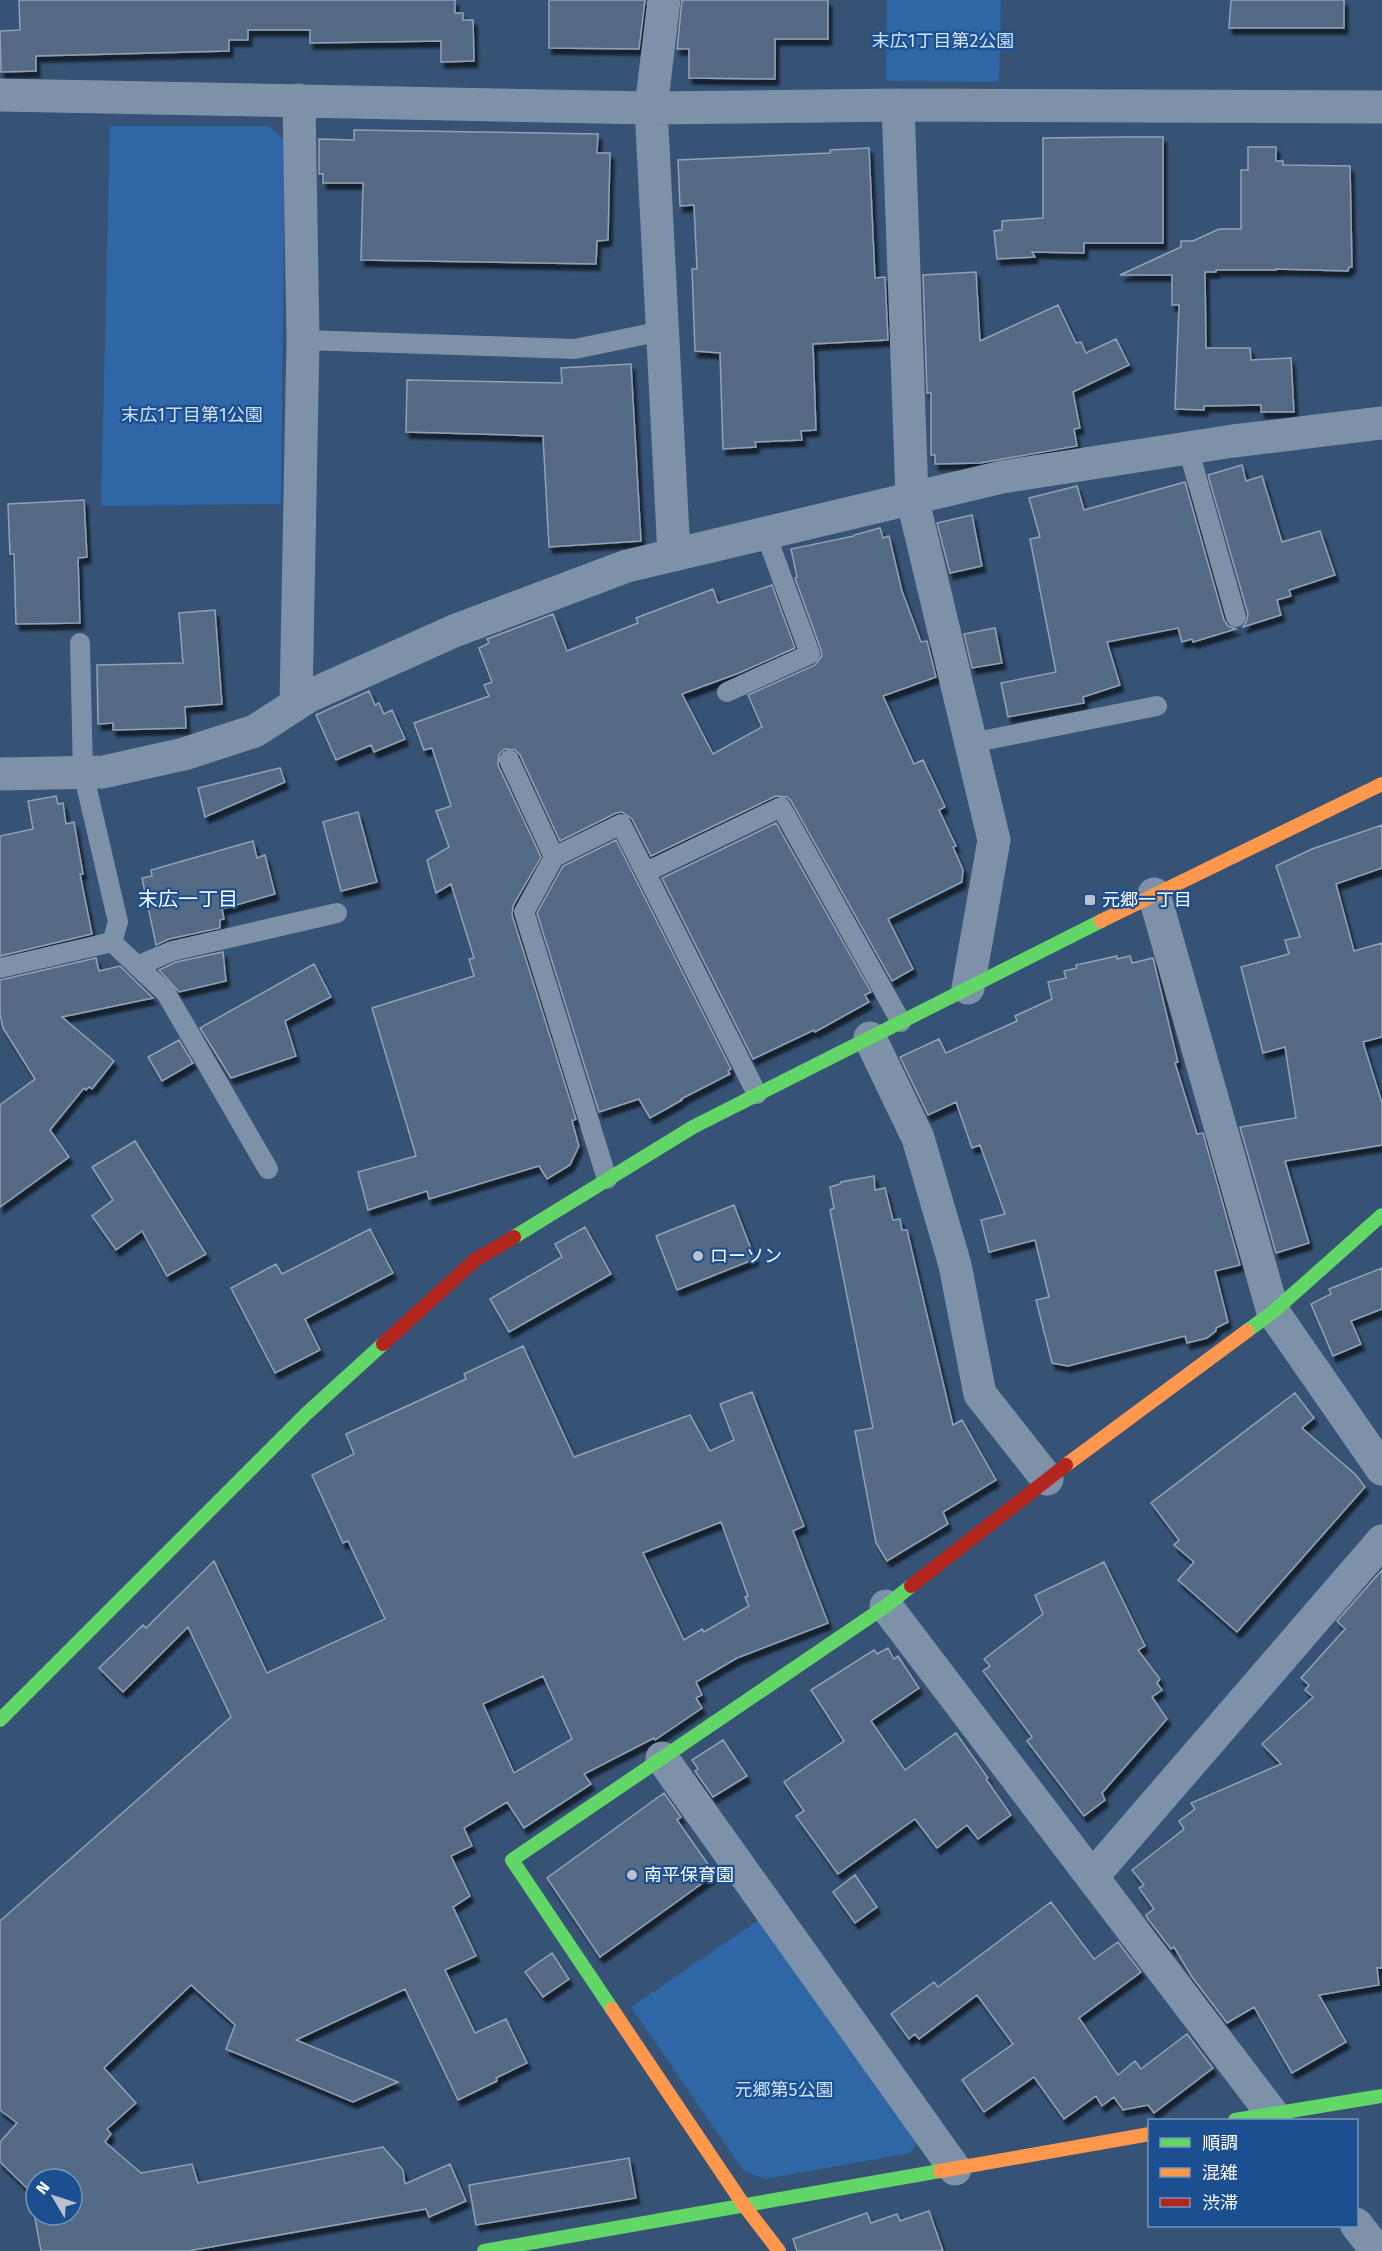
<svg xmlns="http://www.w3.org/2000/svg" width="1382" height="2251" font-family="'Fira Sans','Noto Sans JP',sans-serif">
<style>
.green{fill:#2f66a5}
.building{fill:#526984;stroke:#92a2b6;stroke-width:1.5;fill-rule:evenodd;filter:url(#shadow)}
.lines{fill:none;stroke-linecap:round;stroke-linejoin:round}
.lane{stroke:#7d92a8;stroke-width:20}
.street{stroke:#7d92a8;stroke-width:33}
.fast{stroke:#63d668;stroke-width:14}
.slow{stroke:#ff974d;stroke-width:14}
.jam{stroke:#b3261e;stroke-width:14}
.poi-dot{fill:#b9c2ce;stroke:#1b4f8f;stroke-width:2}
.labels{text-anchor:middle;dominant-baseline:central;stroke-width:4.5;stroke-linejoin:round;paint-order:stroke}
.park-label{font-size:18px;fill:#cfe3fa;stroke:#1b4f8f}
.poi-label{font-size:18px;fill:#fff;stroke:#1b4f8f;text-anchor:start}
.neighbourhood-label{font-size:20px;fill:#fff;stroke:#1b4f8f}
</style>
<defs>
<filter id="shadow"><feDropShadow dx="3.5" dy="6" stdDeviation="1.5" flood-color="#0009"/></filter>
</defs>
<rect width="100%" height="100%" fill="#365274"/>
<path class="green" d="M887 0H1001L999 82 886 81Z
M110 126H269L285 141 281 504 101 506Z
M760 1919 917 2142 910 2153 765 2179 743 2170 631 2007Z"/>
<path class="building" d="M19 0H455V13H463V20H473L474 61 441 62V41L310 43V30H248V40H229V51L36 56V71L1 72 0 31 20 30Z
M549 0H645L639 49 549 48Z
M682 0H828V39H775V79L689 78V49H677Z
M1231 0H1344V28H1229Z
M354 130 598 134 597 153H610L608 240 597 241 596 264 361 260 363 183H323V174H319V139L354 140Z
M1127 137H1163V243H1084V253L1032 252 1035 257 997 259 994 231 1002 230V221L1043 218V138Z
M1248 147H1276V161H1283V165L1350 166 1352 267H1349L1348 271 1276 269V270H1216V272H1205L1206 348H1250L1251 360 1291 358 1294 412H1261V405L1204 406V410L1175 409 1179 305H1172V275H1120L1181 247V241H1193L1219 229H1241V170H1248Z
M869 148 875 278 885 277 888 340 813 344 816 430 801 431 802 440 755 442 756 447 723 449 720 353 695 351 692 269H697L694 205 680 206 678 160 830 153V150Z
M976 272 980 341 1058 305 1076 343 1081 342 1086 353 1116 339 1129 365 1073 392 1080 428 1074 429 1077 446 980 463 935 464V455H931V393H927L923 275Z
M631 364 641 541 549 547 543 436 406 432 407 380 562 383 561 368Z
M1242 465 1246 481 1262 476 1282 542 1320 531 1335 575 1289 590 1291 596 1277 600 1281 615 1243 627 1247 620 1248 614 1208 475Z
M1185 482 1224 620 1228 626 1236 629 1193 642 1192 639 1182 642 1178 628 1107 642 1120 685 1083 697 1084 703 1008 717 1001 683 1056 672 1030 539 1040 537 1029 498 1077 486 1084 510Z
M84 500 87 557 78 558 80 623 16 624 14 554H10L8 504Z
M972 515 982 566 950 573 937 523Z
M880 528 883 538 889 536 902 591 921 642 927 641 936 677 883 696 914 764 923 760 945 807 939 810 956 846 953 847 963 870 962 882 888 919 913 969 892 981 791 801 787 797 776 796 651 856 632 819 622 812 616 813 560 841 520 755 515 750 505 749 499 754 498 765 541 857 513 906 512 915 576 1119 572 1121 579 1146 570 1165 547 1179 539 1166 429 1199 427 1191 368 1210 358 1172 416 1156 372 1008 474 976 469 959 474 958 451 884 436 893 427 860 449 847 436 811 451 806 432 748 424 750 414 723 489 696 484 685 492 682 479 648 489 643 487 639 553 614 567 651 638 623 636 618 713 589 718 603 772 585 795 648 739 673 682 694 713 754 762 727 748 695 815 665 822 656 821 650 795 578 797 577 791 549 854 536V535Z
M215 610 222 704 185 707 186 728 113 730V723L98 724 97 665 183 663 179 613Z
M995 628 1002 663 972 668 964 634Z
M369 691 375 705 379 703 384 714 392 710 405 739 374 752 371 745 336 760 316 715Z
M280 768 285 782 205 817 198 788Z
M56 796 58 804 63 803 66 824 74 822 83 874H80L92 934 0 956V836L33 829 28 801Z
M358 812 377 882 341 891 323 822Z
M776 823 871 992 865 995 869 1002 815 1032 814 1030 753 1059 662 878Z
M1382 825V868L1336 884 1354 951 1382 943V1037L1363 1042 1382 1103V1145L1285 1161 1309 1243 1276 1253 1240 1127 1296 1118 1285 1047 1263 1053 1241 967 1289 954 1285 940 1300 937 1276 866 1312 849Z
M616 840 731 1069 728 1071 730 1074 681 1099 682 1100 650 1118 639 1099 599 1112 537 913 563 866Z
M253 841 257 858 265 855 275 894 222 909 224 919 220 920V928L169 939 156 945 142 878 152 876 151 870Z
M223 952 226 981 179 992 159 970 176 962Z
M1117 956V959L1130 956 1132 963 1153 958 1178 1062 1175 1063 1197 1134 1203 1133 1240 1265 1215 1271 1228 1322 1216 1328V1331L1207 1338 1187 1343 1185 1336 1068 1366 1052 1363 1036 1300 1049 1297 1035 1240 989 1252 981 1220 1005 1214 980 1145 972 1148 956 1102 928 1115 900 1057 939 1039 946 1053 1017 1021 1015 1016 1052 999 1048 982 1066 978 1064 971 1077 968 1076 965Z
M96 958 99 971 120 966 153 998 62 1017 114 1061 92 1089 89 1087 86 1090 84 1088 50 1130 69 1157 0 1207V1105L35 1079 3 1028 0 1014V980Z
M314 964 331 997 285 1021 296 1056 231 1078 200 1028Z
M179 1040 193 1063 162 1081 148 1057Z
M135 1141 206 1254 167 1276 142 1231 116 1250 92 1216 113 1200 92 1167Z
M874 1176 875 1190 885 1188 893 1220 900 1219 902 1230H907L953 1425 962 1420 996 1480 943 1512 948 1524 887 1561 876 1543 855 1431 873 1428 830 1210 834 1208 830 1187 840 1184 841 1182Z
M734 1205 755 1259 677 1290 656 1236Z
M585 1227 611 1274 509 1332 490 1299 562 1257 555 1244Z
M370 1229 393 1273 305 1319 320 1350 275 1373 231 1288 276 1264 282 1274Z
M1382 1268V1309L1351 1321 1361 1344 1333 1356 1311 1304 1331 1294 1329 1289Z
M523 1346 574 1457 690 1415 710 1451 734 1440 720 1404 752 1392 804 1526 793 1531 828 1623 737 1658 696 1682 702 1695 696 1698 702 1708 655 1740 654 1738 584 1774 591 1784 524 1828 507 1802 464 1828 472 1846 451 1856 470 1896 453 1907 476 1956 445 1970 475 2033 506 2019 527 2063 496 2078 497 2081 458 2100 405 1989 296 2040 398 2082 353 2102 226 2049 235 2025 191 1985 104 2068 136 2103 107 2129 111 2134 105 2142 141 2173 192 2164 198 2183 383 2147 403 2170 405 2184 450 2164 466 2201 429 2217 426 2209 188 2251H41L30 2191 0 2162V2142L17 2123 0 2110V1921L231 1717 188 1627 123 1692 99 1668 143 1625 146 1628 214 1561 267 1673 385 1619 348 1541 343 1543 312 1475 354 1454 346 1434 466 1379 464 1374ZM721 1522 748 1596 745 1597 749 1606 704 1632 702 1629 684 1640 643 1553ZM543 1676 572 1739 514 1773 483 1704ZM36 2179H72V2215H36Z
M1295 1393 1314 1418 1302 1428 1356 1475 1365 1487 1237 1632 1178 1580 1194 1562 1174 1545 1179 1540 1151 1503Z
M1104 1562 1145 1646 1138 1650 1160 1679 1157 1683 1162 1690 1152 1697 1167 1719 1102 1793 1105 1800 1084 1816 1027 1741 1032 1737 983 1671 990 1666 984 1659 1043 1614 1035 1595Z
M1382 1570V1968H1377L1379 1985 1319 1995 1346 2042 1292 2073 1254 2007 1227 2023 1192 1977 1174 1947 1171 1949 1148 1919 1146 1915 1154 1909 1139 1888 1144 1885 1132 1870 1184 1829 1179 1821 1195 1809 1191 1803 1281 1764 1262 1744 1313 1697 1305 1690 1309 1685 1301 1678 1345 1629 1337 1621Z
M888 1648 894 1659 898 1656 919 1688 871 1721 905 1770 956 1733 988 1778 986 1779 1011 1815 978 1839 967 1825 937 1848 915 1819 838 1874 796 1816 804 1811 784 1782 844 1741 811 1690 874 1650 877 1654Z
M723 1740 747 1776 713 1797 695 1771 698 1769 692 1760Z
M664 1793 681 1817 677 1820 715 1874 600 1957 547 1878Z
M855 1875 877 1907 855 1923 833 1892Z
M1051 1902 1094 1959 1118 1942 1141 1972 1079 2018 1118 2075 1135 2061 1141 2069 1187 2034 1213 2068 1154 2113 1148 2105 1123 2110 1114 2097 1102 2106 1096 2096 1064 2119 1034 2077 984 2112 962 2080 1013 2044 977 1995 919 2039 915 2034 909 2039 891 2014 934 1982 938 1987Z
M552 1953 569 1979 543 1997 525 1972Z
M629 2158 636 2198 476 2225 469 2185Z
M929 2211 943 2251H797L793 2239 867 2213 871 2223 897 2214 900 2221Z"/>
<g class="lines">
<path class="lane" d="M303 340 575 349 662 331
M1188 448 1236 617
M80 643 83 772 118 922 112 942
M727 692 810 654 765 532
M971 743 1157 706
M509 760 554 857 524 912 607 1179
M554 857 621 824 757 1094
M646 872 781 807 901 1022
M112 942 166 993 268 1169
M137 966 172 951 337 913
M0 968 112 942"/>
<path class="street" d="M664 0 651 108 674 555
M0 95 651 108 898 105 1382 107
M898 105 912 497 994 840 968 988
M296 704 303 340 299 100
M0 774 103 772 184 754 255 731 309 696 454 631 627 566 1002 477 1233 441 1382 423
M1154 894 1273 1312 1382 1469
M870 1038 918 1138 955 1265 980 1394 1047 1479
M886 1606 1277 2120
M662 1758 955 2169
M1092 1877 1382 1541
M1356 2224 1377 2251"/>
<path class="fast" d="M514 1237 693 1127 1101 921
M1247 1331 1273 1312 1382 1215
M0 1720 306 1414 383 1344
M612 2009 512 1860 886 1606 911 1586
M1235 2120 1382 2096
M484 2251 940 2171"/>
<path class="slow" d="M1101 921 1382 784
M1066 1465 1247 1331
M612 2009 743 2204 779 2251
M940 2171 1150 2134"/>
<path class="jam" d="M383 1344 475 1260 514 1237
M911 1586 1066 1465"/>
</g>
<g class="poi-dot">
<rect x="1084" y="894" width="12" height="12" rx="3"/>
<circle cx="698" cy="1256" r="6"/>
<circle cx="632" cy="1875" r="6"/>
</g>
<g class="labels">
<g class="park-label">
<text x="943" y="41">末広1丁目第2公園</text>
<text x="192" y="415">末広1丁目第1公園</text>
<text x="784" y="2090">元郷第5公園</text>
</g>
<g class="poi-label">
<text x="1102" y="900">元郷一丁目</text>
<text x="710" y="1256">ローソン</text>
<text x="644" y="1875">南平保育園</text>
</g>
<g class="neighbourhood-label">
<text x="188" y="899">末広一丁目</text>
</g>
</g>
<rect x="1148" y="2119" width="210" height="108" fill="#1b4f8f" stroke="#7695bc" stroke-width="1.5"/>
<rect x="1160" y="2138" width="30" height="9" fill="#63d668" stroke="#7695bc" stroke-width="1.5"/>
<text x="1202" y="2149" font-size="18" fill="#ffffff">順調</text>
<rect x="1160" y="2168" width="30" height="9" fill="#ff974d" stroke="#7695bc" stroke-width="1.5"/>
<text x="1202" y="2179" font-size="18" fill="#ffffff">混雑</text>
<rect x="1160" y="2198" width="30" height="9" fill="#b3261e" stroke="#7695bc" stroke-width="1.5"/>
<text x="1202" y="2209" font-size="18" fill="#ffffff">渋滞</text>
<g transform="translate(54 2197) rotate(309)"><circle r="28" fill="#1b4f8f" stroke="#7695bc" stroke-width="1.5"/>
<path d="M0-4.5L10 22L0 15L-10 22Z" fill="#b9c2ce"/>
<text y="-9" font-size="16" font-weight="bold" text-anchor="middle" fill="#ffffff">N</text>
</g>
</svg>
